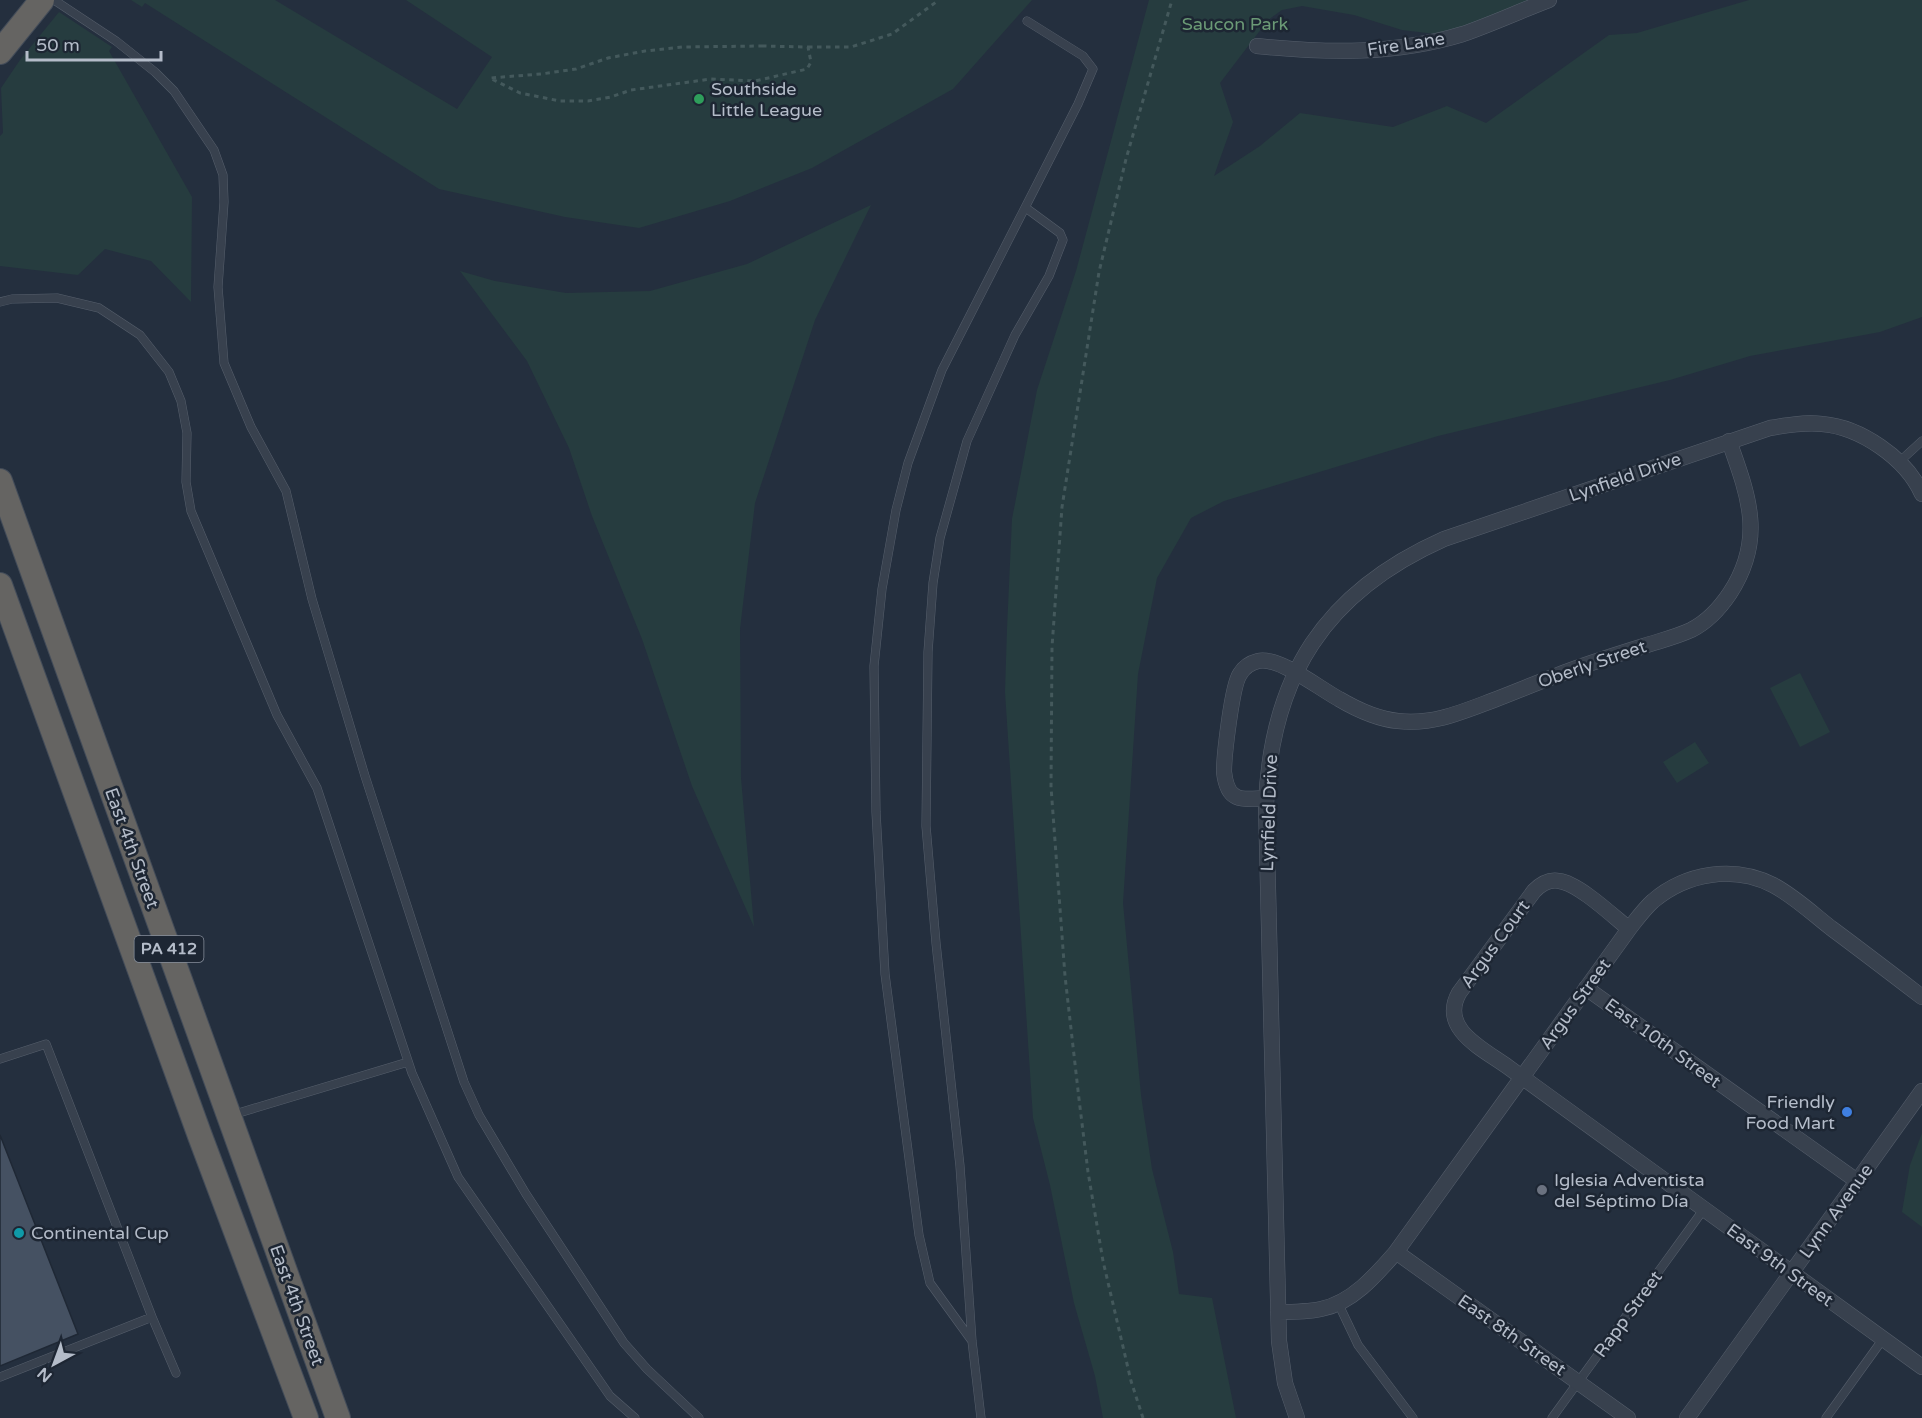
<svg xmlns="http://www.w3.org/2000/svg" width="1922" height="1418" font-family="'Varela Round',sans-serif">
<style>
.green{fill:#263c3f}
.building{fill:#455162;stroke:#1f2835;stroke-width:1.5}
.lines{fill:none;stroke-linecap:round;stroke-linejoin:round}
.service-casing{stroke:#565f6c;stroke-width:9}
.minor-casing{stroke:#565f6c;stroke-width:16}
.trunk-casing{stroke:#434c59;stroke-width:26}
.path{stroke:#44595c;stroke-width:3;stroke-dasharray:4.5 4.5;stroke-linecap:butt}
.service{stroke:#38414e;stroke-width:8}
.minor{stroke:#38414e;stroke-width:15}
.trunk{stroke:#656462;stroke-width:24}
.leisure-dot{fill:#2e9e5b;stroke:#1d2633;stroke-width:2}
.shop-dot{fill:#3f7fe0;stroke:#1d2633;stroke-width:2}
.worship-dot{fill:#6b7280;stroke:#1d2633;stroke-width:2}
.culture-dot{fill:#0f9aa8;stroke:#1d2633;stroke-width:2}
.labels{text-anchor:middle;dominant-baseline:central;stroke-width:5;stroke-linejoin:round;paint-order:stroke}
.shield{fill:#1d2633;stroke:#878f9c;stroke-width:1.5}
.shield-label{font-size:16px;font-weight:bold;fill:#b4bcc9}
.park-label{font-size:18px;fill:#6b9a76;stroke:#1d2633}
.street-label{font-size:18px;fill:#b4bcc9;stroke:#1d2633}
.poi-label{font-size:18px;fill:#b4bcc9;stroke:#1d2633;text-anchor:start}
</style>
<rect width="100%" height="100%" fill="#242f3e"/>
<path class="green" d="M131 0H275L457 109 492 57 406 0H1032L953 89 812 168 730 201 639 228 565 217 439 189 145 3 142 7Z
M1149 0H1538L1476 25 1435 34 1402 30 1354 15 1302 6 1282 10 1268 20 1220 83 1233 122 1214 176 1260 146 1300 113 1393 127 1447 106 1486 123 1609 35 1637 33 1749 0H1922V317L1880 332 1750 356 1670 380 1438 436 1224 501 1191 518 1157 578 1138 674 1123 903 1141 1095 1152 1169 1173 1252 1179 1294 1212 1298 1236 1418H1103L1095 1376 1074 1303 1050 1185 1033 1118 1005 692 1007 629 1012 519 1037 390 1076 271Z
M59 12 112 47 109 51 192 197 191 302 151 261 105 249 78 275 0 266V136L3 133 1 88 20 60Z
M871 205 815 320 755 503 740 629 741 778 754 927 692 786 642 639 592 516 569 448 527 361 460 271 495 281 566 293 650 291 747 264Z
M1800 673 1830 732 1800 747 1770 688Z
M1695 742 1709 763 1677 783 1663 762Z
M1922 1133V1227L1902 1212 1910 1165Z"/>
<path class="building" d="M0 1135 78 1334 0 1366Z"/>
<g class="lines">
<g class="service-casing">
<path id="service" d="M54 0 116 41 155 72 174 91 214 150 223 175 224 202 218 287 224 363 251 427 286 491 312 599 365 776 464 1082 479 1115 526 1194 624 1343 647 1369 699 1418
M0 302 12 299 57 298 99 308 140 335 169 372 181 401 187 433 186 482 191 511 277 715 317 788 412 1073 458 1177 610 1396 635 1418
M1899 462 1922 441
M0 1059 46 1044 152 1317 0 1377
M232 1115 408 1062
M1338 1303 1358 1345 1413 1418
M152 1317 176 1373
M972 1341 930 1283 919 1235 885 974 876 812 874 666 882 589 896 510 908 463 942 370 1078 104 1093 69 1083 56 1027 21
M981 1418 972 1341 960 1166 936 943 926 826 928 652 933 583 940 538 967 441 1015 335 1049 276 1063 240 1060 233 1026 208
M1552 1418 1704 1209
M1826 1418 1883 1339"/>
</g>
<g class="minor-casing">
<path id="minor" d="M1257 46C1327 53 1394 55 1463 34 1492 24 1520 11 1549 0
M1266 798C1257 798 1242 801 1235 796 1227 792 1225 780 1224 772 1224 756 1232 685 1240 674 1244 667 1250 663 1258 661 1279 656 1320 689 1339 699 1356 709 1377 719 1398 721 1433 725 1462 712 1494 700 1515 692 1536 683 1558 675 1586 664 1615 655 1644 646 1659 641 1676 637 1691 630 1707 622 1720 608 1730 593 1765 539 1749 497 1729 441
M1629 929C1613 916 1578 883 1559 881 1549 879 1541 884 1534 891L1459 993C1439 1029 1483 1049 1508 1067L1922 1367
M1586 988 1857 1181
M1396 1252 1628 1418
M1278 1312C1292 1312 1307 1312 1321 1309 1352 1303 1376 1275 1396 1252L1629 929C1637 919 1644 909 1653 901 1686 873 1733 865 1773 885 1794 896 1813 914 1831 928 1862 951 1892 974 1922 997
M1297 1418 1285 1383 1279 1341 1266 805C1271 676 1325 592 1444 539L1770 428C1787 425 1805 422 1822 424 1860 427 1906 458 1922 494
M1687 1418 1922 1091"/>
</g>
<g class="trunk-casing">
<path id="trunk" d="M0 52 42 0
M0 481 338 1418
M0 585 200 1136 306 1418"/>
</g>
<path class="path" d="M762 46 808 47 811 62 807 69 755 81 711 79 631 90 611 97 588 101H560L520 93 490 78 541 74 576 69 608 58 645 51 682 47Z
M808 47H851L892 34 939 0
M1143 1418 1131 1381 1103 1261 1088 1172 1079 1099 1065 976 1051 787 1052 647 1062 507 1099 272 1126 159 1172 0"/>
<use href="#service" class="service"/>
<use href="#minor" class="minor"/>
<use href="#trunk" class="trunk"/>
</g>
<circle class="leisure-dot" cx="699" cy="99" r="6"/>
<circle class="shop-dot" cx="1847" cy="1112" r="6"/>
<circle class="worship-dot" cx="1542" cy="1190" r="6"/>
<circle class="culture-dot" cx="19" cy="1233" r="6"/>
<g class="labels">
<rect class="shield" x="134.5" y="936" width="69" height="26" rx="4.5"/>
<g class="shield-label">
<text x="169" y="949">PA 412</text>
</g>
<g class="park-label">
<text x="1235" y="24">Saucon Park</text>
</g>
<g class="street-label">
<text transform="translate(1406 44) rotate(-9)">Fire Lane</text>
<text transform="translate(1625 477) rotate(-19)">Lynfield Drive</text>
<text transform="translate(1592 664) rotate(-19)">Oberly Street</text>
<text transform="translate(1269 813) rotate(-88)">Lynfield Drive</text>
<text transform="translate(132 848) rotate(70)">East 4th Street</text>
<text transform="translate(1495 944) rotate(-54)">Argus Court</text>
<text transform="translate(1575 1004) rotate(-54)">Argus Street</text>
<text transform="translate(1663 1043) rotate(36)">East 10th Street</text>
<text transform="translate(1836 1211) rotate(-54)">Lynn Avenue</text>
<text transform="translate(1780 1265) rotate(36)">East 9th Street</text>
<text transform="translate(297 1305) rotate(70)">East 4th Street</text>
<text transform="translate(1628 1314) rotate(-54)">Rapp Street</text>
<text transform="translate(1512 1335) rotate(35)">East 8th Street</text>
</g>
<g class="poi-label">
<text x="711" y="89">Southside<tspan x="711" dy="21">Little League</tspan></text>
<text x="1835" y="1102" text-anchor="end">Friendly<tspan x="1835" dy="21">Food Mart</tspan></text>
<text x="1554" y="1180">Iglesia Adventista<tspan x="1554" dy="21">del Séptimo Día</tspan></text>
<text x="31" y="1233">Continental Cup</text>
</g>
</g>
<g transform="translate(54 1364) rotate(221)" stroke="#1d2633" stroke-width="4.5" paint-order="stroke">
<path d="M0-4.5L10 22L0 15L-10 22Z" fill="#b4bcc9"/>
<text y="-9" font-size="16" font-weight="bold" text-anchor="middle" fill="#b4bcc9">N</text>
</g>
<path d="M27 51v9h134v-9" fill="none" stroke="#b4bcc9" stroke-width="3"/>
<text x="36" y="51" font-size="18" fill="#b4bcc9" stroke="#1d2633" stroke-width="4.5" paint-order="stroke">50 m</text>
</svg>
